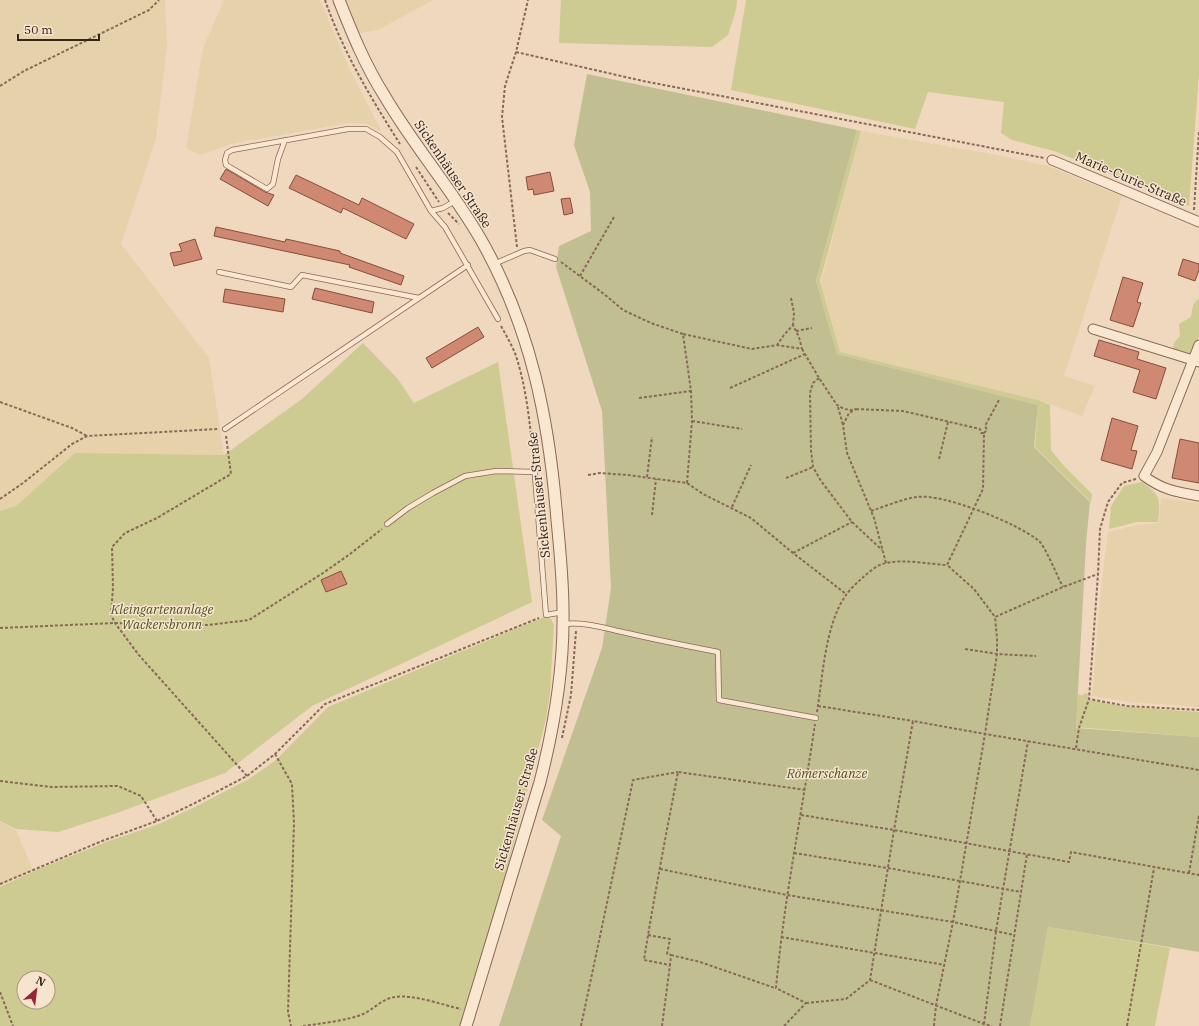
<svg xmlns="http://www.w3.org/2000/svg" width="1199" height="1026" font-family="'IBM Plex Serif',serif">
<style>
.farmland{fill:#e5d2ab}
.green{fill:#cdca92;fill-rule:evenodd}
.cemetery{fill:#c1bf92}
.building{fill:#cf8972;stroke:#884c3b}
.lines{fill:none;stroke-linecap:round;stroke-linejoin:round}
.service-casing{stroke:#886856;stroke-width:6}
.minor-casing{stroke:#886856;stroke-width:11}
.tertiary-casing{stroke:#886856;stroke-width:13}
.path{stroke:#886856;stroke-width:2;stroke-dasharray:3 2;stroke-linecap:butt}
.service{stroke:#fae7d1;stroke-width:4.5}
.minor{stroke:#fae7d1;stroke-width:9}
.tertiary{stroke:#fae7d1;stroke-width:11}
.labels{text-anchor:middle;dominant-baseline:central;stroke-width:3;stroke-linejoin:round;paint-order:stroke}
.street-label{font-size:13px;fill:#37241b;stroke:#f6e4ce}
.park-label{font-size:13px;font-style:italic;fill:#505421;stroke:#f6e4ce}
</style>
<rect width="100%" height="100%" fill="#efd8be"/>
<path class="farmland" d="M0 0H165L167 47 156 138 121 244 209 358 224 455 75 453 16 506 0 511Z
M224 0H320L351 72 382 132 367 124 349 123 231 144 200 155 186 148 203 48Z
M340 0H433L378 30 353 34Z
M861 131 997 155 1048 166 1122 196 1064 376 1095 386 1082 416 1038 400 840 352 821 282Z
M1161 498 1199 503V707L1129 702 1092 696 1100 598 1108 532 1138 525 1159 523Z
M0 822 16 830 33 870 0 886Z"/>
<path class="green" d="M561 0H737L736 10 728 35 712 47 559 43Z
M746 0H1199V73L1189 206 1054 151 1012 140 1001 133 1004 102 928 92 915 129 731 90Z
M857 130 861 131 820 281 840 352 1038 400 1050 405 1051 450 1064 466 1092 494 1091 502 1035 447 1038 405 837 354 816 281Z
M1199 294V336L1192 357 1176 352 1173 348 1174 343 1180 336 1179 324 1191 317 1193 305 1199 298Z
M363 343 397 378 414 403 498 362 532 602 312 706 225 773 117 813 58 832 16 829 0 821V511L16 506 75 453 224 455 302 399Z
M1142 482C1162 497 1160 498 1158 522H1137L1109 529 1111 506 1124 486Z
M544 617 551 619 554 625 550 691 546 719 466 1026H0V887L34 871 106 842 159 824 197 806 249 779 276 760 328 707ZM24 978H48V1002H24Z
M1085 693 1088 694 1089 700 1127 707 1199 712V737L1076 727 1078 695 1079 694 1082 696Z
M1048 927 1170 948 1155 1026H1030Z"/>
<path class="cemetery" d="M587 74 857 130 816 281 837 354 1038 405 1034 447 1090 502 1086 544 1076 728 1199 737V952L1048 927 1030 1026H499L561 836 542 820 602 648 611 588 602 411 556 267 559 246 591 231 590 192 574 145Z"/>
<path class="building" d="M226 169 265 192 274 195 268 206 220 179Z
M550 172 554 191 534 195 533 189 528 190 526 177Z
M296 175 359 205 362 198 414 224 406 239 343 208 341 213 289 188Z
M570 198 573 213 564 215 561 199Z
M216 227 285 242 286 239 340 251V253L404 276 401 285 349 267 350 265 214 236Z
M195 239 202 259 174 266 170 253 182 251 179 244Z
M1183 259 1199 264V270L1195 281 1178 275Z
M1123 277 1143 283 1137 302 1141 303 1133 327 1110 320Z
M315 288 374 302 372 313 312 299Z
M225 289 285 299 283 312 223 302Z
M478 327 484 337 432 368 426 358Z
M1099 340 1139 352 1137 359 1166 368 1156 399 1133 392 1140 370 1094 356Z
M1112 418 1138 426 1131 450 1137 451 1132 469 1101 460Z
M1180 439 1199 443V483L1172 478Z
M341 571 347 584 326 592 321 580Z"/>
<g class="lines">
<g class="service-casing">
<path id="service" d="M285 140 278 159 273 184 267 189 226 165 225 160 227 153 232 150 348 129H366L380 137 397 152 431 211 443 208 455 201
M431 211 445 227 498 319
M494 264 524 251 530 250 555 259
M219 272 291 287 302 275 419 298
M225 429 468 265
M534 463 546 615 563 612
M387 524 408 508 433 493 465 476 496 471 534 472
M563 624C589 622 603 628 627 633 657 640 687 646 718 652L719 700 816 718"/>
</g>
<g class="minor-casing">
<path id="minor" d="M1052 160 1199 222
M1093 329 1199 362
M1199 345 1157 452 1144 476C1163 490 1176 492 1199 496"/>
</g>
<g class="tertiary-casing">
<path id="tertiary" d="M339 0C352 33 365 65 384 95 413 145 451 188 480 238 531 327 549 419 557 520 560 550 563 581 563 612 564 670 554 727 540 782L466 1026"/>
</g>
<path class="path" d="M325 0C343 52 371 98 400 144
M516 52 643 81 1044 158
M0 86 24 71 149 10 159 0
M416 167 439 202
M1194 210 1199 131
M448 213 459 224
M517 247 502 117 505 86 516 52 528 0
M561 262 604 294 623 310 651 323 683 334
M580 276 614 217
M791 298 794 313 793 325
M501 326C506 335 511 344 515 353 526 385 530 423 533 456
M796 331 812 328
M802 349 819 378 837 405 844 409 851 410 856 409 849 413 843 425 847 453 874 518 886 563
M819 378 813 383 810 393 811 450 813 467 821 481 852 522 882 550
M730 388 805 354
M639 398 691 391
M0 402 72 428 87 436
M838 407 843 425
M856 409 903 411 980 429 981 433H984L983 489 947 565 974 589 995 617
M692 421 742 429
M984 433 987 430 985 426 999 400
M226 436 231 474 157 518 125 533 112 547 113 588 111 615 115 623 138 654 247 776
M939 459 948 422
M588 475 600 473 628 475 687 483 703 494 751 518 793 553 846 594
M647 477 652 437
M786 478 813 467
M1136 479 1122 483 1108 502 1100 529 1098 574 1089 699 1127 706 1199 710
M687 483 692 421 691 391 683 334 752 349 777 345 784 335 793 325 799 337 802 349 777 345
M0 499 23 483 72 444 87 436 218 429
M732 507 751 465
M871 511C886 506 902 499 917 497 943 493 1019 524 1039 541 1045 546 1058 578 1063 587
M652 515 656 479
M793 553 852 522
M0 628 115 623 168 625H208L249 620 323 573 350 554 382 529
M965 649 997 654 1036 656
M818 706 913 721
M817 712C823 675 825 625 846 595 850 589 856 584 861 579 868 573 876 565 886 563 905 559 928 564 947 565
M562 738 571 695 576 631
M1076 748 1079 728 1089 699
M275 754 292 784 294 823 288 1012 291 1026
M0 781 51 787 118 786 141 796 157 821
M801 815 894 830 1069 862 1071 852 1199 875
M794 853 888 868 1021 892
M660 869 787 895 953 922 1014 935
M1189 873 1199 815
M0 884 102 841 157 821 193 804 247 776 275 754 325 704 539 618
M648 935 670 939 667 954 671 955 670 965 644 960C654 897 666 834 678 772L806 790
M781 937 945 965
M671 955 700 962 775 988
M870 980 984 1024 992 1026
M0 992 13 1026
M806 1003 846 999 870 980 894 830 913 721 985 734 997 654V638L995 617 1063 587 1098 574
M984 1024 996 931 1028 741
M303 1026C318 1024 350 1020 363 1014 374 1009 383 998 395 997 413 994 443 1005 461 1009
M581 1026 633 780 678 772
M662 1026 670 965
M784 1026 806 1003 776 988C784 899 802 812 815 724
M934 1026 936 1005 953 922 985 734 1199 770
M1000 1026 1027 854
M1127 1026 1154 868"/>
<use href="#service" class="service"/>
<use href="#minor" class="minor"/>
<use href="#tertiary" class="tertiary"/>
</g>
<g class="labels">
<g class="street-label">
<text transform="translate(453 174) rotate(56)">Sickenhäuser Straße</text>
<text transform="translate(1131 179) rotate(23)">Marie-Curie-Straße</text>
<text transform="translate(539 495) rotate(-96)">Sickenhäuser Straße</text>
<text transform="translate(516 809) rotate(-74)">Sickenhäuser Straße</text>
</g>
<g class="park-label">
<text x="162" y="609">Kleingartenanlage<tspan x="162" dy="15">Wackersbronn</tspan></text>
<text x="827" y="773">Römerschanze</text>
</g>
</g>
<g transform="translate(36 990) rotate(28)"><circle r="19" fill="#f6e4ce" stroke="#aa9786"/>
<path d="M0-3L7 15L0 10L-7 15Z" fill="#992439"/>
<text y="-6" font-size="11" font-weight="bold" text-anchor="middle" fill="#37241b">N</text>
</g>
<path d="M18 34v6h81v-6" fill="none" stroke="#37241b" stroke-width="2"/>
<text x="24" y="34" font-size="12" fill="#37241b" stroke="#f6e4ce" stroke-width="3" paint-order="stroke">50 m</text>
</svg>
